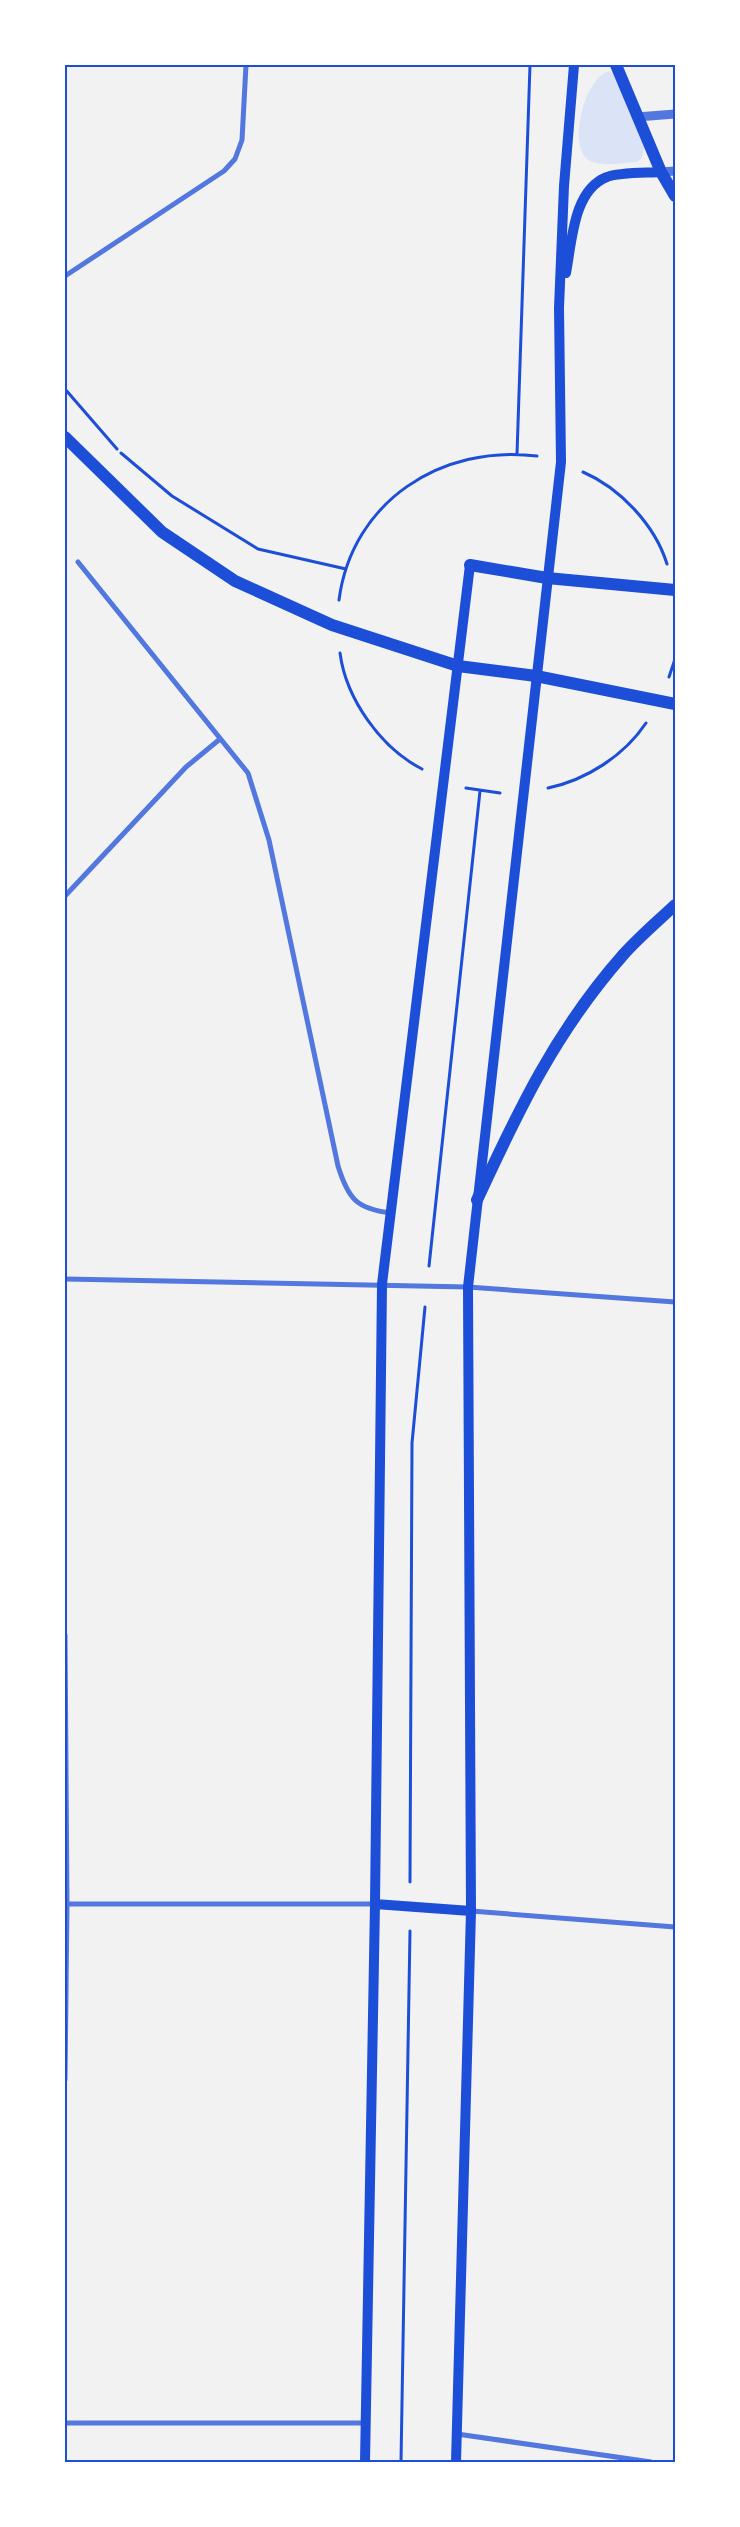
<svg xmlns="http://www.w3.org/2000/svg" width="740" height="2527" font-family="Poppins,sans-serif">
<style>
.green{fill:#dbe4f7}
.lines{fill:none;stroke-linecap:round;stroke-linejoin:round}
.path{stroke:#1d4ed8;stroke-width:3}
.minor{stroke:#5277de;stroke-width:5}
.tertiary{stroke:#5277de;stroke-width:9}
.secondary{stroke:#1d4ed8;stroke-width:10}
.primary{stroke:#1d4ed8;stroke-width:12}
.neatline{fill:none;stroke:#1d4ed8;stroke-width:2}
</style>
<rect width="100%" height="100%" fill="#f2f2f2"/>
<path class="green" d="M610 71 616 78 644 148 642 158 637 162C623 163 603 167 590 161 566 148 585 75 610 71Z"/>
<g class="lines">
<path class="path" d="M65 389 117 449
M121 453 172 496 258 549 346 569
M517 454 530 65
M583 472C620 488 655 525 667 564
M339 600C352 501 442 444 537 456
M340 653C346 699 381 748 422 769
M669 677 675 659
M466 788 500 793
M548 788C586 780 624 756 646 723
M429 1266 480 791
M410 1882 412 1443 425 1307
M401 2462 410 1931"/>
<path class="minor" d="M65 276 224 171 235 159 242 140 246 65
M78 562 248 773 269 840 338 1166C348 1198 356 1209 391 1213
M65 896 186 767 220 739
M65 1279 468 1287 675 1302
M65 1635 67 1904 65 2080
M66 1904H375
M471 1911 675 1927
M65 2423H365
M457 2434 651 2462"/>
<path class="tertiary" d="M637 117 675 114
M661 172 675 171"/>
<path class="secondary" d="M566 273C572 242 573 190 607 177 619 172 647 173 661 172
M375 1904 471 1911
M365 2462 375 1904 382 1284 470 565
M456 2462 471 1911 468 1287 561 462 559 308 564 186 574 65"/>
<path class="primary" d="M616 65 661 172 675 196
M65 437 162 532 235 581 332 625 458 666 536 676 675 704
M470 565 547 578 675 590
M477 1200C519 1109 556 1031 623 955 639 937 658 921 675 905"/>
</g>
<rect width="740" height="2527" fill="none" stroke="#ffffff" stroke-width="132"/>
<rect x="66" y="66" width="608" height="2395" class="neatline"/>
</svg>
